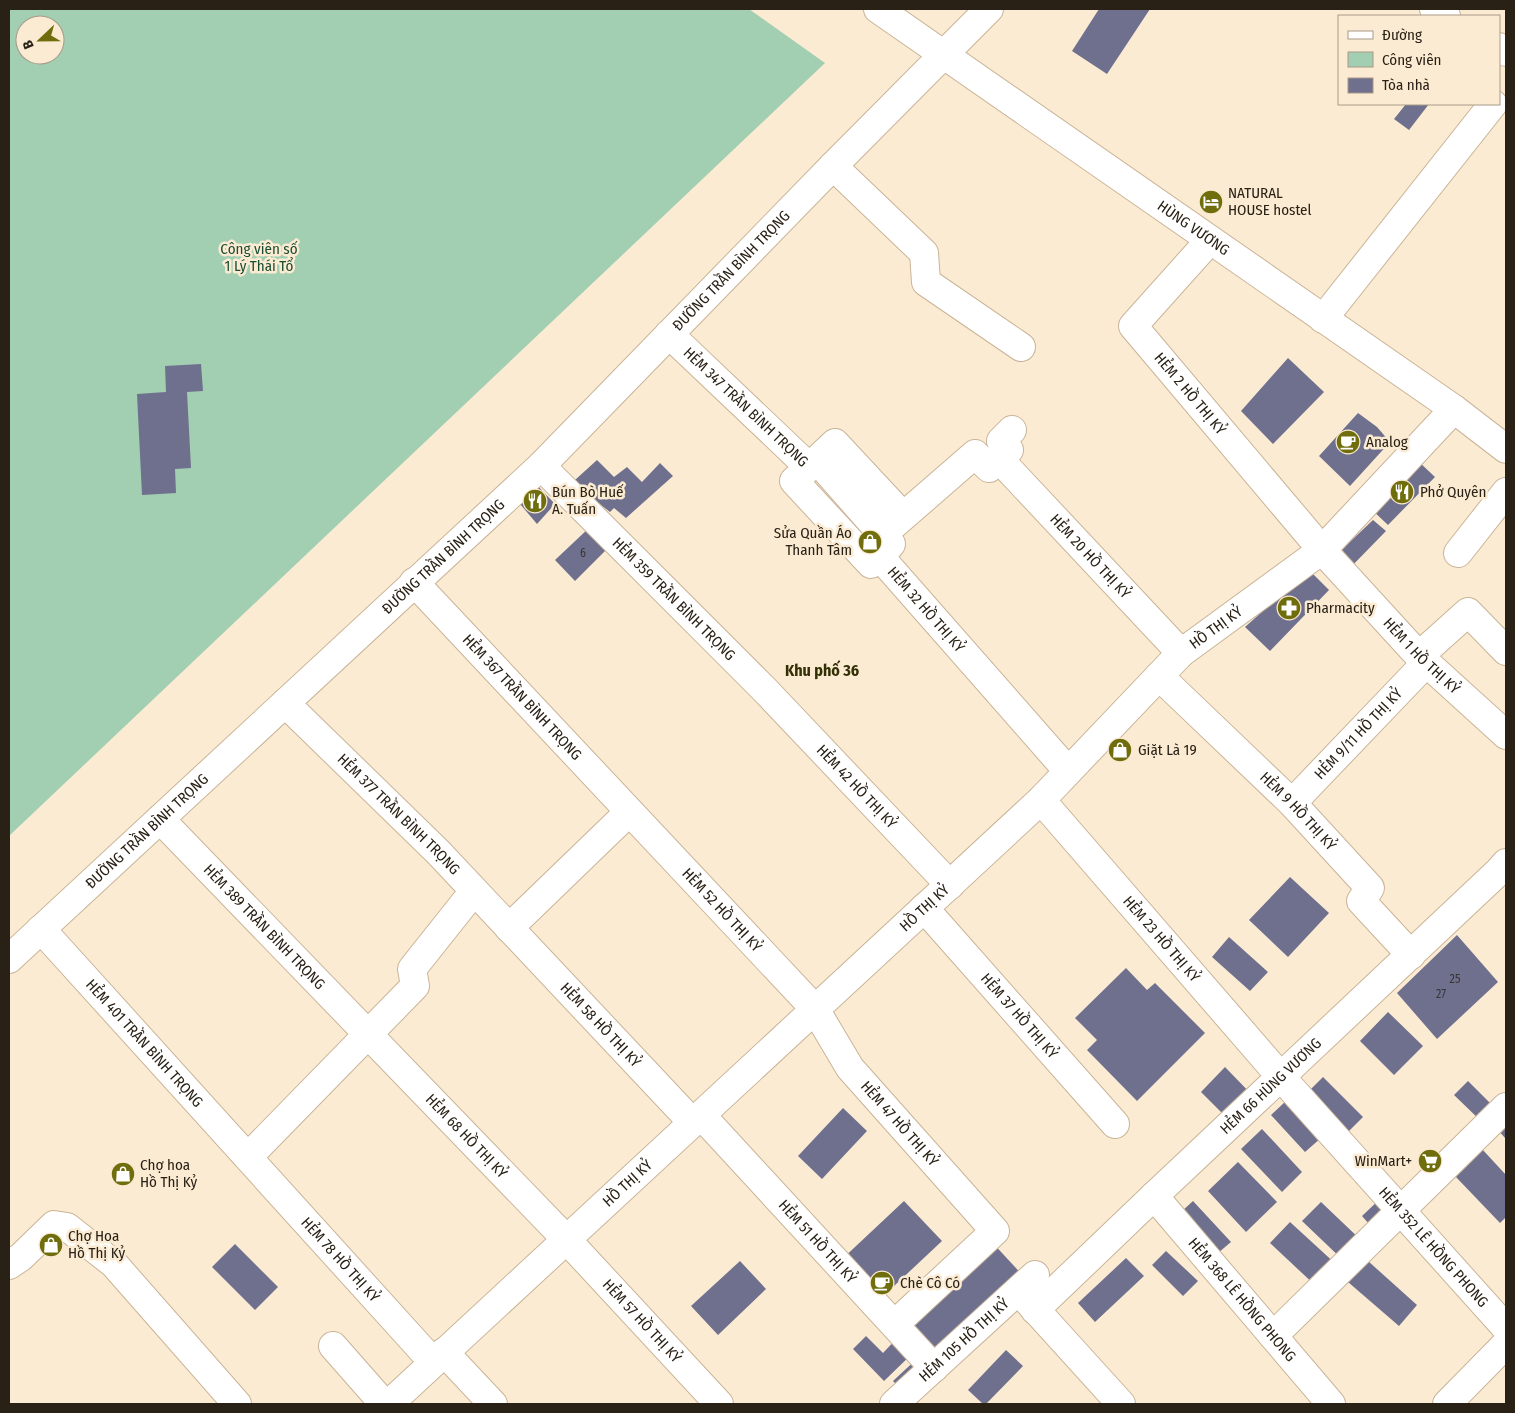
<svg xmlns="http://www.w3.org/2000/svg" width="1515" height="1413" font-family="'Fira Sans Condensed',sans-serif">
<style>
.green{fill:#a2ceb2;fill-rule:evenodd}
.building{fill:#6e708e}
.lines{fill:none;stroke-linecap:round;stroke-linejoin:round}
.minor-casing{stroke:#c9b497;stroke-width:30}
.major-casing{stroke:#c9b497;stroke-width:30}
.minor{stroke:#fff;stroke-width:28}
.major{stroke:#fff;stroke-width:28}
.labels{text-anchor:middle;dominant-baseline:central;stroke-width:5;stroke-linejoin:round;paint-order:stroke}
.number-label{font-size:12px;fill:#3a3534}
.poi-label{font-size:15px;fill:#292116;stroke:#fcebd3;text-anchor:start}
.street-label{font-size:15px;fill:#292116;stroke:#fcebd3}
.park-label{font-size:15px;fill:#1a4e33;stroke:#fcebd3}
.neighbourhood-label{font-size:16px;font-weight:bold;fill:#323106;stroke:#fcebd3}
</style>
<rect width="100%" height="100%" fill="#fcebd3"/>
<path class="green" d="M9 9H749L825 63 9 836ZM25 25H55V55H25Z"/>
<path class="building" d="M1099 9H1150L1107 74 1072 51Z
M1406 104H1429L1409 130 1394 119Z
M1288 358 1324 392 1273 444 1241 411Z
M201 364 203 391 187 392 191 468 175 469 176 493 142 495 137 394 166 392 165 366Z
M1358 413 1377 427 1390 442 1350 486 1319 456Z
M597 460 614 477 627 467 642 482 660 463 673 476 626 518 614 508 610 512 592 498 575 480Z
M1417 460 1435 477 1388 525 1370 508Z
M532 480 555 504 537 524 515 498Z
M1373 520 1386 531 1347 571 1335 556Z
M590 527 610 546 575 581 555 560Z
M1309 570 1329 590 1270 651 1245 627Z
M1290 877 1329 913 1288 957 1249 920Z
M1457 935 1498 982 1437 1039 1397 993Z
M1229 937 1268 972 1250 991 1212 957Z
M1126 968 1147 990 1155 983 1205 1033 1137 1101 1087 1050 1097 1040 1075 1018Z
M1388 1012 1423 1046 1394 1075 1360 1041Z
M1225 1067 1255 1098 1231 1122 1201 1092Z
M1323 1077 1363 1117 1347 1133 1307 1093Z
M1468 1081 1495 1108 1482 1122 1454 1095Z
M1286 1101 1321 1138 1305 1152 1271 1115Z
M843 1108 867 1131 822 1179 798 1156Z
M1506 1120V1139L1497 1129Z
M1262 1129 1302 1172 1282 1192 1241 1149Z
M1482 1149 1506 1175V1217L1500 1223 1455 1176Z
M1238 1162 1277 1202 1246 1232 1208 1191Z
M1381 1198 1396 1214 1377 1233 1362 1216Z
M904 1201 942 1241 877 1302 839 1262Z
M1193 1201 1231 1242 1218 1253 1181 1212Z
M1321 1202 1363 1242 1345 1262 1302 1221Z
M1290 1222 1338 1266 1318 1288 1270 1243Z
M990 1240 1026 1279 942 1355 907 1317Z
M235 1244 278 1287 255 1310 212 1267Z
M1166 1251 1198 1281 1183 1296 1152 1265Z
M1126 1258 1144 1276 1095 1322 1078 1303Z
M740 1261 766 1289 718 1335 691 1306Z
M1368 1261 1417 1305 1399 1326 1348 1282Z
M866 1336 883 1353 899 1336 915 1351 884 1381 853 1349Z
M1006 1350 1023 1366 986 1404H983L968 1390Z
M921 1355 904 1392 893 1381Z"/>
<g class="lines">
<g class="minor-casing">
<g id="minor">
<path d="M1434 9 1446 16"/>
<path d="M1499 47 1506 52"/>
<path d="M833 166 924 253 926 282 1021 347"/>
<path id="s1" d="M1210 240 1133 326 1322 550 1419 656 1506 735"/>
<path d="M1323 319 1493 104"/>
<path id="s2" d="M669 334 809 467 817 460 891 544 880 557"/>
<path d="M817 460 835 443 903 516"/>
<path id="s3" d="M1000 460 1181 653"/>
<path id="s4" d="M541 466 764 689 950 885"/>
<path id="s5" d="M809 467 794 481 871 564 880 557 1068 771"/>
<path d="M883 534 975 454 989 468 1009 450 1001 441 1012 430"/>
<path d="M1458 553 1506 492"/>
<path id="s6" d="M414 582 815 1009 850 1068 995 1231 895 1324"/>
<path d="M1419 656 1468 612 1506 651"/>
<path id="s7" d="M1159 676 1292 803 1370 888 1361 901 1411 955"/>
<path id="s8" d="M285 703 438 852 692 1122"/>
<path id="s9" d="M1041 800 1281 1077 1506 1328"/>
<path id="s10" d="M1292 803 1426 663"/>
<path id="s11" d="M160 819 566 1239 719 1404"/>
<path id="s12" d="M924 908 1115 1124"/>
<path d="M509 928 629 812"/>
<path id="s13" d="M41 929 433 1362"/>
<path id="s14" d="M9 959 541 466 833 166 989 9"/>
<path id="s15" d="M701 1115 934 1368"/>
<path d="M248 1157 415 986 412 969 474 891"/>
<path id="s16" d="M1154 1196 1331 1404"/>
<path d="M9 1265 21 1257 54 1225 67 1227 114 1264 237 1404"/>
<path d="M1023 1296 1121 1404"/>
<path id="s17" d="M1035 1310 1154 1196 1498 872 1506 863"/>
<path d="M1273 1336 1506 1107"/>
<path d="M333 1346 384 1404"/>
<path d="M444 1352 493 1404"/>
<path id="s18" d="M389 1404 1041 800 1181 653 1322 550 1454 409"/>
<path id="s19" d="M894 1404 1035 1275"/>
<path d="M1447 1404 1506 1344"/>
</g>
</g>
<g class="major-casing">
<g id="major">
<path id="s20" d="M878 9 1454 409 1506 449"/>
</g>
</g>
<use href="#minor" class="minor"/>
<use href="#major" class="major"/>
</g>
<defs>
<g id="hotel-disc" transform="scale(1.25)"><circle r="9.5" fill="#6f6d0c" stroke="#fcebd3"/><path d="M-6-4.5h1.5V1H6V5H4.5V3h-9V5H-6ZM-4 0a1.8 1.8 0 1 1 3.6 0ZM.5 0V-2.5h3Q6-2.5 6 0Z" fill="#fff"/></g>
<g id="cafe-disc" transform="scale(1.25)"><circle r="9.5" fill="#6f6d0c" stroke="#fcebd3"/><path d="M-5.5-4.5H6V0H3Q3 3.5 0 3.5H-2.5Q-5.5 3.5-5.5 0ZM3-3.2v2h1.7v-2ZM-6 4.5H4V6H-6Z" fill="#fff"/></g>
<g id="restaurant-disc" transform="scale(1.25)"><circle r="9.5" fill="#6f6d0c" stroke="#fcebd3"/><path d="M-5-6h1v4h1v-4h1v4h1v-4h1v5L-1.5 .5V6h-2V.5L-5-1ZM5-6V6H3V1.5H1.5Q1.5-4 5-6Z" fill="#fff"/></g>
<g id="shop-disc" transform="scale(1.25)"><circle r="9.5" fill="#6f6d0c" stroke="#fcebd3"/><path d="M-5-2.5h2.3a2.7 3.5 0 0 1 5.4 0H5L5.5 6h-11ZM-1.5-2.5h3a1.5 2.3 0 0 0-3 0Z" fill="#fff"/></g>
<g id="pharmacy-disc" transform="scale(1.25)"><circle r="9.5" fill="#6f6d0c" stroke="#fcebd3"/><path d="M-2-6h4v4h4v4h-4v4h-4v-4h-4v-4h4Z" fill="#fff"/></g>
<g id="supermarket-disc" transform="scale(1.25)"><circle r="9.5" fill="#6f6d0c" stroke="#fcebd3"/><path d="M-6-5.5h2.5l.6 2H6L4.5 2H-2.5L-4.4-4H-6ZM-1.5 3.2a1.3 1.3 0 1 0 .1 0ZM3 3.2a1.3 1.3 0 1 0 .1 0Z" fill="#fff"/></g>
</defs>
<g fill-rule="evenodd">
<use href="#hotel-disc" x="1211" y="202"/>
<use href="#cafe-disc" x="1348" y="442"/>
<use href="#restaurant-disc" x="1402" y="492"/>
<use href="#restaurant-disc" x="535" y="501"/>
<use href="#shop-disc" x="870" y="542"/>
<use href="#pharmacy-disc" x="1289" y="608"/>
<use href="#shop-disc" x="1120" y="750"/>
<use href="#supermarket-disc" x="1430" y="1161"/>
<use href="#shop-disc" x="123" y="1174"/>
<use href="#shop-disc" x="51" y="1245"/>
<use href="#cafe-disc" x="882" y="1283"/>
</g>
<g class="labels">
<g class="number-label">
<text x="583" y="553">6</text>
<text x="1455" y="979">25</text>
<text x="1441" y="994">27</text>
</g>
<g class="poi-label">
<text x="1228" y="193">NATURAL<tspan x="1228" dy="17">HOUSE hostel</tspan></text>
<text x="1366" y="442">Analog</text>
<text x="552" y="492">Bún Bò Huế<tspan x="552" dy="17">A. Tuấn</tspan></text>
<text x="1420" y="492">Phở Quyên</text>
<text x="852" y="533" text-anchor="end">Sửa Quần Áo<tspan x="852" dy="17">Thanh Tâm</tspan></text>
<text x="1306" y="608">Pharmacity</text>
<text x="1138" y="750">Giặt Là 19</text>
<text x="1412" y="1161" text-anchor="end">WinMart+</text>
<text x="140" y="1165">Chợ hoa<tspan x="140" dy="17">Hồ Thị Kỷ</tspan></text>
<text x="68" y="1236">Chợ Hoa<tspan x="68" dy="17">Hồ Thị Kỷ</tspan></text>
<text x="900" y="1283">Chè Cô Có</text>
</g>
<g class="street-label">
<text stroke="none"><textPath href="#s20" startOffset="384">HÙNG VƯƠNG</textPath></text>
<text stroke="none"><textPath href="#s14" startOffset="998">ĐƯỜNG TRẦN BÌNH TRỌNG</textPath></text>
<text stroke="none"><textPath href="#s1" startOffset="204">HẺM 2 HỒ THỊ KỶ</textPath></text>
<text stroke="none"><textPath href="#s2" startOffset="106">HẺM 347 TRẦN BÌNH TRỌNG</textPath></text>
<text stroke="none"><textPath href="#s14" startOffset="592">ĐƯỜNG TRẦN BÌNH TRỌNG</textPath></text>
<text stroke="none"><textPath href="#s3" startOffset="132">HẺM 20 HỒ THỊ KỶ</textPath></text>
<text stroke="none"><textPath href="#s4" startOffset="188">HẺM 359 TRẦN BÌNH TRỌNG</textPath></text>
<text stroke="none"><textPath href="#s5" startOffset="215">HẺM 32 HỒ THỊ KỶ</textPath></text>
<text stroke="none"><textPath href="#s18" startOffset="1135">HỒ THỊ KỶ</textPath></text>
<text stroke="none"><textPath href="#s1" startOffset="554">HẺM 1 HỒ THỊ KỶ</textPath></text>
<text stroke="none"><textPath href="#s6" startOffset="158">HẺM 367 TRẦN BÌNH TRỌNG</textPath></text>
<text stroke="none"><textPath href="#s10" startOffset="96">HẺM 9/11 HỒ THỊ KỶ</textPath></text>
<text stroke="none"><textPath href="#s4" startOffset="450">HẺM 42 HỒ THỊ KỶ</textPath></text>
<text stroke="none"><textPath href="#s7" startOffset="194">HẺM 9 HỒ THỊ KỶ</textPath></text>
<text stroke="none"><textPath href="#s8" startOffset="159">HẺM 377 TRẦN BÌNH TRỌNG</textPath></text>
<text stroke="none"><textPath href="#s14" startOffset="188">ĐƯỜNG TRẦN BÌNH TRỌNG</textPath></text>
<text stroke="none"><textPath href="#s18" startOffset="730">HỒ THỊ KỶ</textPath></text>
<text stroke="none"><textPath href="#s6" startOffset="450">HẺM 52 HỒ THỊ KỶ</textPath></text>
<text stroke="none"><textPath href="#s11" startOffset="150">HẺM 389 TRẦN BÌNH TRỌNG</textPath></text>
<text stroke="none"><textPath href="#s9" startOffset="184">HẺM 23 HỒ THỊ KỶ</textPath></text>
<text stroke="none"><textPath href="#s12" startOffset="144">HẺM 37 HỒ THỊ KỶ</textPath></text>
<text stroke="none"><textPath href="#s8" startOffset="451">HẺM 58 HỒ THỊ KỶ</textPath></text>
<text stroke="none"><textPath href="#s13" startOffset="154">HẺM 401 TRẦN BÌNH TRỌNG</textPath></text>
<text stroke="none"><textPath href="#s17" startOffset="325">HẺM 66 HÙNG VƯƠNG</textPath></text>
<text stroke="none"><textPath href="#s6" startOffset="729">HẺM 47 HỒ THỊ KỶ</textPath></text>
<text stroke="none"><textPath href="#s11" startOffset="441">HẺM 68 HỒ THỊ KỶ</textPath></text>
<text stroke="none"><textPath href="#s18" startOffset="325">HỒ THỊ KỶ</textPath></text>
<text stroke="none"><textPath href="#s15" startOffset="172">HẺM 51 HỒ THỊ KỶ</textPath></text>
<text stroke="none"><textPath href="#s9" startOffset="595">HẺM 352 LÊ HỒNG PHONG</textPath></text>
<text stroke="none"><textPath href="#s13" startOffset="446">HẺM 78 HỒ THỊ KỶ</textPath></text>
<text stroke="none"><textPath href="#s16" startOffset="136">HẺM 368 LÊ HỒNG PHONG</textPath></text>
<text stroke="none"><textPath href="#s11" startOffset="696">HẺM 57 HỒ THỊ KỶ</textPath></text>
<text stroke="none"><textPath href="#s19" startOffset="95">HẺM 105 HỒ THỊ KỶ</textPath></text>
</g>
<g class="park-label">
<text x="259" y="249">Công viên số<tspan x="259" dy="17">1 Lý Thái Tổ</tspan></text>
</g>
<g class="neighbourhood-label">
<text x="822" y="670">Khu phố 36</text>
</g>
</g>
<rect width="1515" height="1413" fill="none" stroke="#292116" stroke-width="20"/>
<rect x="1338" y="15" width="162" height="90" fill="#fcebd3" stroke="#a89a87"/>
<rect x="1348" y="31" width="25" height="8" fill="#ffffff" stroke="#a89a87"/>
<text x="1382" y="40" font-size="15" fill="#292116">Đường</text>
<rect x="1348" y="52" width="25" height="15" fill="#a2ceb2" stroke="#a89a87"/>
<text x="1382" y="65" font-size="15" fill="#292116">Công viên</text>
<rect x="1348" y="78" width="25" height="15" fill="#6e708e" stroke="#a89a87"/>
<text x="1382" y="90" font-size="15" fill="#292116">Tòa nhà</text>
<g transform="translate(40 40) rotate(248)"><circle r="24" fill="#fcebd3" stroke="#a89a87"/>
<path d="M0-4L9 19L0 12L-9 19Z" fill="#6f6d0c"/>
<text y="-8" font-size="14" font-weight="bold" text-anchor="middle" fill="#292116">B</text>
</g>
</svg>
